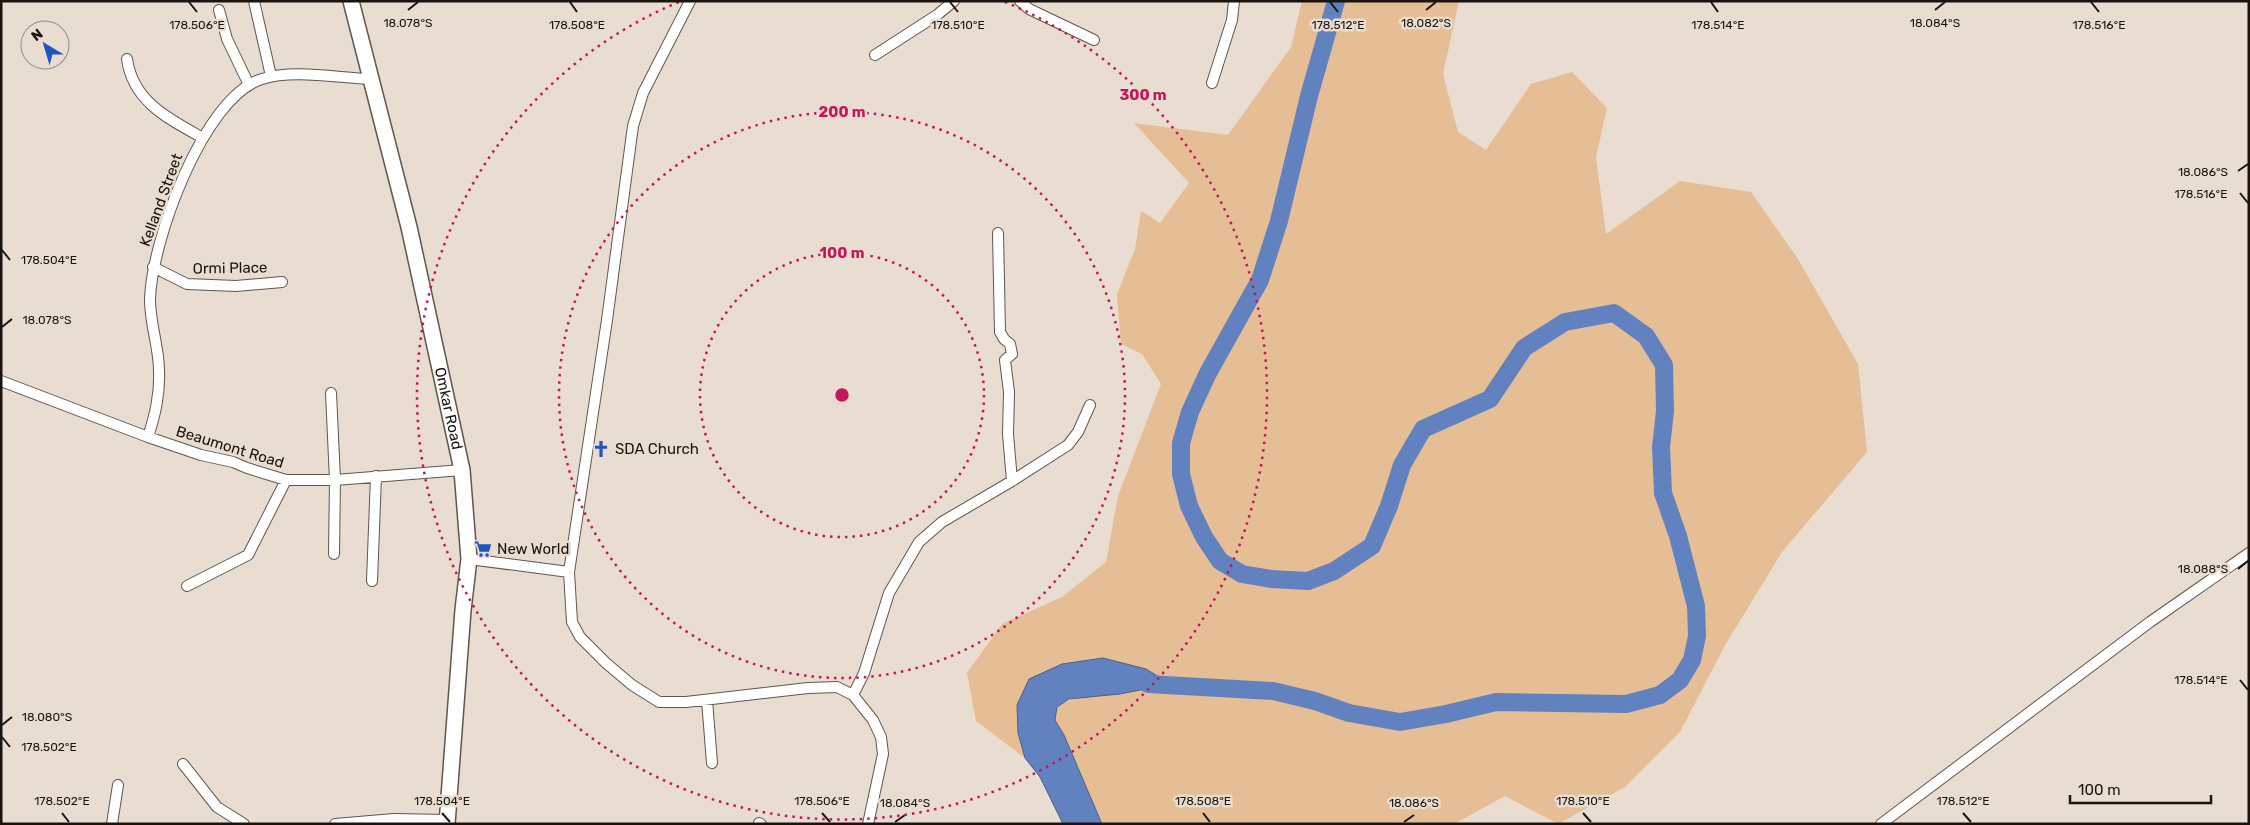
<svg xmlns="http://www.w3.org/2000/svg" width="2250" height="825" font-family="Rubik,sans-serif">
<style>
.green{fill:#e6be96}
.water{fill:#6182be;stroke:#4b618a}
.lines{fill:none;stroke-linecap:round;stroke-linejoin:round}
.river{stroke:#6182be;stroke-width:18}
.street-casing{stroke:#61564c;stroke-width:12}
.secondary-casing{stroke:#61564c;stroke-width:18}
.street{stroke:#fff;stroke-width:10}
.secondary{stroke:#fff;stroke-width:15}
.ticks{fill:none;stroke:#191410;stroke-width:2}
.ring{fill:none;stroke:#c2185b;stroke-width:2.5;stroke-dasharray:2.5 5}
.labels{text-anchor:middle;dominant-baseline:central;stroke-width:5;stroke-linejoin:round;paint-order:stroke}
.street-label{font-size:15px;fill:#191410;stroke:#e9dcd0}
.poi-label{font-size:15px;fill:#191410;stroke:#e9dcd0;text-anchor:start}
.ticks-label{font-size:12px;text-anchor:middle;fill:#191410;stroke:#e9dcd0;stroke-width:5;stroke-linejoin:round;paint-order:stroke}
.centre{fill:#c2185b;stroke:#e9dcd0;stroke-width:2.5}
.ring-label{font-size:15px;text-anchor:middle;font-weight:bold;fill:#c2185b;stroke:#e9dcd0;stroke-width:5;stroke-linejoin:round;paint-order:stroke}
</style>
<rect width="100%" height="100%" fill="#e9dcd0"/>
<path class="green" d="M1302 1H1459L1443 74 1458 132 1486 150 1531 84 1572 72 1607 108 1596 157 1606 234 1680 181 1751 192 1798 259 1858 364 1867 452 1782 552 1724 647 1680 732 1625 787 1558 824 1505 796 1454 824H1102L1064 735 1055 720 1056 707C1086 688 1136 696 1171 683L1017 705 1025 758 976 721 967 673 1002 624 1062 597 1106 562 1118 496 1161 384 1142 354 1121 344 1117 294 1135 249 1141 211 1160 223 1189 183 1134 123 1228 135 1291 47Z"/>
<path class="water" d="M1103 658 1146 669 1171 684 1120 694 1069 699 1057 707 1055 720 1064 735 1102 824H1063L1040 777 1025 758 1018 733 1017 705 1029 679 1062 664Z"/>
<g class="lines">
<path class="river" d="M1148 684 1273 691 1315 701 1349 713 1400 722 1446 714 1496 702 1626 704 1660 695 1680 680 1692 660 1697 636 1696 606 1678 536 1663 493 1661 447 1665 411 1664 365 1646 336 1614 313 1565 322 1524 348 1490 399 1423 429 1402 465 1389 506 1372 546 1334 571 1308 581 1271 579 1242 574 1220 561 1204 537 1189 506 1181 474V443L1190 412 1208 373 1260 280 1279 221 1309 96 1336 1"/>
<g class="street-casing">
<path id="street" d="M254 1 271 76
M690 1 643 93 633 126 607 320 569 572 572 622 580 637 606 663 632 685 659 702H686L808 688 837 687 853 695 873 720 881 737 883 754 868 824
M1020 1 1029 9 1094 40
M219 10 227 39 249 85
M875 55 937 15 954 1
M127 59C133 102 169 119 203 138
M1212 83 1232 20 1234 1
M153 267 187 284 236 286 282 282
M1 381 148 437 201 455 233 462 247 468 286 480H335L462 470
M331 393 335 480 334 554
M148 437C155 415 160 395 159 371 159 347 150 324 150 300 151 243 203 97 262 79 293 69 338 78 371 79
M1012 481 1068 445 1078 432 1090 405
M469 559 569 572
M372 581 376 476
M187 586 248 555 286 480
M853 695 864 673 889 593 919 542 942 522 1012 481 1008 434 1009 392 1005 360 1012 354 1010 344 1004 339 1000 332 998 233
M707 700 712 763
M183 764 217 807 244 824
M759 823 761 824
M112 824 118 785
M335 824 394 819 447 820
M1881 824 2150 622 2249 553"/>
</g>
<g class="secondary-casing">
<g id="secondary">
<path id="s1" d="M351 1 409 227 462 470 469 559 463 610 447 824"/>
</g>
</g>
<use href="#street" class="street"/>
<use href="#secondary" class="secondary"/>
</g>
<path class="ticks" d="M189 2 197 12M570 2 577 12M950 2 958 12M1330 2 1338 12M1711 2 1718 12M2091 2 2099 12M408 10 418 2M1426 10 1436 2M1935 10 1945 2M2238 171 2248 164M2240 193 2248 203M2 250 10 260M2 327 12 319M2238 569 2248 561M2240 680 2248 690M2 725 12 717M2 737 10 747M62 813 69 822M442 813 450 822M822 813 830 822M1203 813 1210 822M1583 813 1591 822M1963 813 1971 822M895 822 905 815M1404 822 1414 815"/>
<g class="ring">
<circle cx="842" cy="395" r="142"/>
<circle cx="842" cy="395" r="283"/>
<path d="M1005 2A425 425 0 1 1 679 2"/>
</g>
<defs>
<g id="church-bare" transform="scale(1.35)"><path d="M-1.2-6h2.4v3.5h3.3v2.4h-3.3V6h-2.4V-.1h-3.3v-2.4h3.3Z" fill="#1f55c2" stroke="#e9dcd0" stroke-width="2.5" paint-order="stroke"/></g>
<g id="supermarket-bare" transform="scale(1.35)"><path d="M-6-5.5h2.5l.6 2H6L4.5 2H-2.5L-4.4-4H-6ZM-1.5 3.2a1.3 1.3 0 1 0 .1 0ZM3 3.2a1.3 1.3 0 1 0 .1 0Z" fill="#1f55c2" stroke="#e9dcd0" stroke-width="2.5" paint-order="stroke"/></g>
</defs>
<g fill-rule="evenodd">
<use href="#church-bare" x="601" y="449"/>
<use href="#supermarket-bare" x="483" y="549"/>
</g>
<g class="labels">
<g class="street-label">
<text transform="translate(161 200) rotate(-70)">Kelland Street</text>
<text transform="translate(230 268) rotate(-1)">Ormi Place</text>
<text stroke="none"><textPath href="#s1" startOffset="419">Omkar Road</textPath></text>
<text transform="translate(230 447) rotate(17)">Beaumont Road</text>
</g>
<g class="poi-label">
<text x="615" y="449">SDA Church</text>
<text x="497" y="549">New World</text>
</g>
</g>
<g class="ticks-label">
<text x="408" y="27">18.078°S</text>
<text x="1426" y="27">18.082°S</text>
<text x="1935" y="27">18.084°S</text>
<text x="2099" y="29">178.516°E</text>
<text x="197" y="29">178.506°E</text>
<text x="577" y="29">178.508°E</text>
<text x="958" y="29">178.510°E</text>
<text x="1338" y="29">178.512°E</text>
<text x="1718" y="29">178.514°E</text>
<text x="2203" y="176">18.086°S</text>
<text x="2201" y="198">178.516°E</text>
<text x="49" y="264">178.504°E</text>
<text x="47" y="324">18.078°S</text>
<text x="2203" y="573">18.088°S</text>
<text x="2201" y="684">178.514°E</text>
<text x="47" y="721">18.080°S</text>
<text x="49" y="751">178.502°E</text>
<text x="62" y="805">178.502°E</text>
<text x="442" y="805">178.504°E</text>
<text x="822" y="805">178.506°E</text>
<text x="1203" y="805">178.508°E</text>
<text x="1583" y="805">178.510°E</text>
<text x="1963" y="805">178.512°E</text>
<text x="905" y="807">18.084°S</text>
<text x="1414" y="807">18.086°S</text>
</g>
<circle cx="842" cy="395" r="8" class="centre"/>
<g class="ring-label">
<text x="1143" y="100">300 m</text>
<text x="842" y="117">200 m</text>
<text x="842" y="258">100 m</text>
</g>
<rect width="2250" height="825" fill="none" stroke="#191410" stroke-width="5"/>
<g transform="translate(45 45) rotate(322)"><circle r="24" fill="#e9dcd0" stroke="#968c83"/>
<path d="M0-4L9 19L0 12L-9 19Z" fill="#1f55c2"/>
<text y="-8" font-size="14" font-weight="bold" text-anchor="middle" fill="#191410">N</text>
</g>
<path d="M2070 795v8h141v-8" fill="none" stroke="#191410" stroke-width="2.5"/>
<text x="2078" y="795" font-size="15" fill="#191410" stroke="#e9dcd0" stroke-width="4" paint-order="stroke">100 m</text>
</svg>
